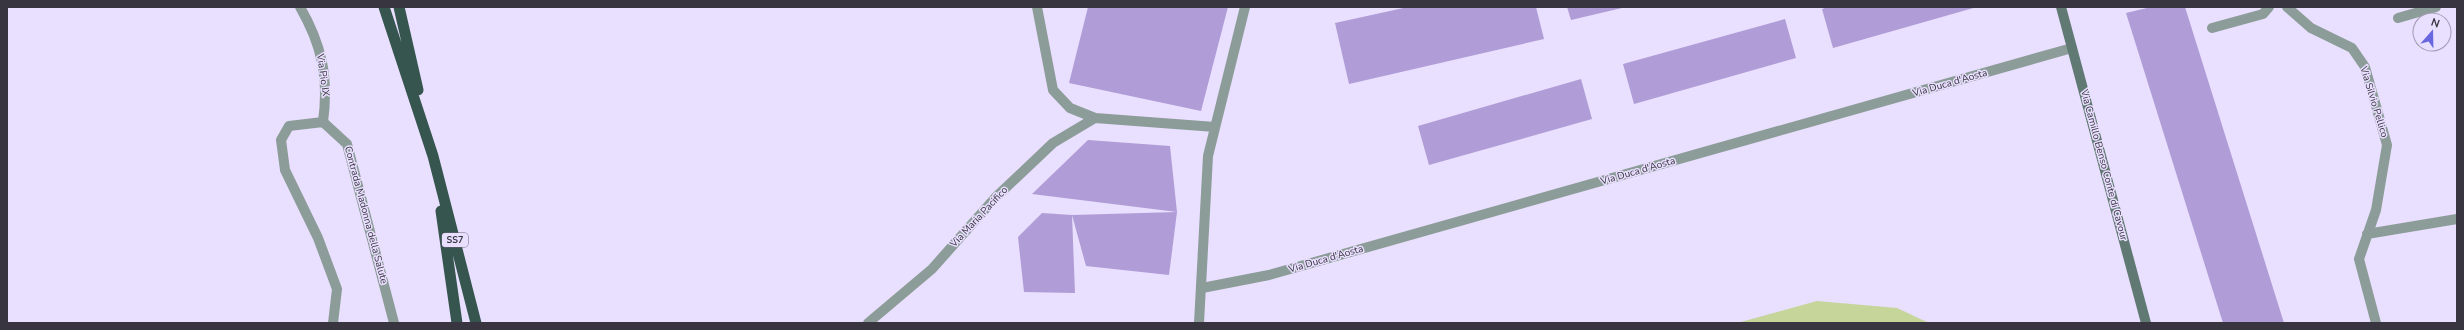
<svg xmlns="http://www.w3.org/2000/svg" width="2464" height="330" font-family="'Nunito Sans',sans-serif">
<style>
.green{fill:#c6d59a}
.building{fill:#b09cd6}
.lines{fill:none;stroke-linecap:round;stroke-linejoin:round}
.service{stroke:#8c9c98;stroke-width:10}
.minor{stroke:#8c9c98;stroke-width:10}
.secondary{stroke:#617973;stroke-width:10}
.trunk{stroke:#36554e;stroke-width:11}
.labels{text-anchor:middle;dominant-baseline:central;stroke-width:3;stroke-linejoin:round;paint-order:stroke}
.shield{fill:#e9dffe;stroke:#6d6779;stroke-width:1}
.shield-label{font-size:9px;font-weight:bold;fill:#383440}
.street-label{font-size:10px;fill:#383440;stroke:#e9dffe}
</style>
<rect width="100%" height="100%" fill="#e9dffe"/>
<path class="green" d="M1817 301 1897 308 1929 323H1737Z"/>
<path class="building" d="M1088 7H1228L1201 111 1069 83Z
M1408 7H1536L1544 39 1349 84 1335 23Z
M1567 7H1622V8L1571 20Z
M1827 7H1977L1833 48 1822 9Z
M2151 7H2185L2284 323H2223L2126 13Z
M1785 19 1796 58 1634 104 1623 64Z
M1581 79 1592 119 1429 165 1418 126Z
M1088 140 1170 146 1177 212 1032 194Z
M1177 212 1169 275 1086 266 1072 215Z
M1042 213 1072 215 1075 293 1024 292 1018 237Z"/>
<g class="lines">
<path class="service" d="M2398 18 2436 7"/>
<path class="minor" d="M300 7C322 45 329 78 323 122
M1037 7 1053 90 1070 108 1095 118 1215 127
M2287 7 2311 28 2352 48 2365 67 2387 145 2376 210 2359 259 2376 323
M2212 28 2263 14 2269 7
M2367 234 2457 219
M1202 288 1269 275 2072 48
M333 323 337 289 318 238 285 170 281 140 289 126 323 122 347 144 394 323
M868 323 932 269 995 198 1053 143 1095 118
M1199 323 1208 156 1245 7"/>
<path class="secondary" d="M2061 7 2146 323"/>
<path class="trunk" d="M384 7 433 156 476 323
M399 7 418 90
M441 211 457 323"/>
</g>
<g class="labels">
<rect class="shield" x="442" y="233" width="26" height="14" rx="3"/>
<g class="shield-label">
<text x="455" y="240">SS7</text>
</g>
<g class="street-label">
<text transform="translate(323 75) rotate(82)">Via Pio IX</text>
<text transform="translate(1950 83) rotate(-16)">Via Duca d'Aosta</text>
<text transform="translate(2374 102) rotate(73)">Via Silvio Pellico</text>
<text transform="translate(2104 165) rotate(75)">Via Camillo Benso Conte di Cavour</text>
<text transform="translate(1638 171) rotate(-16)">Via Duca d'Aosta</text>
<text transform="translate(366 215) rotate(75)">Contrada Madonna della Salute</text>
<text transform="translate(979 217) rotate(-47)">Via Maria Pacifico</text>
<text transform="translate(1326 259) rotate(-16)">Via Duca d'Aosta</text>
</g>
</g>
<rect width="2464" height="330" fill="none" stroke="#383440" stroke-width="16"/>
<g transform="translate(2432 32) rotate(20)"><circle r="19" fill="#e9dffe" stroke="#a29bb2"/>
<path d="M0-3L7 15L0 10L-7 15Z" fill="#6867e0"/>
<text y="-6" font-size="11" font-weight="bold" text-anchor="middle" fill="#383440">N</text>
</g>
</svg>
